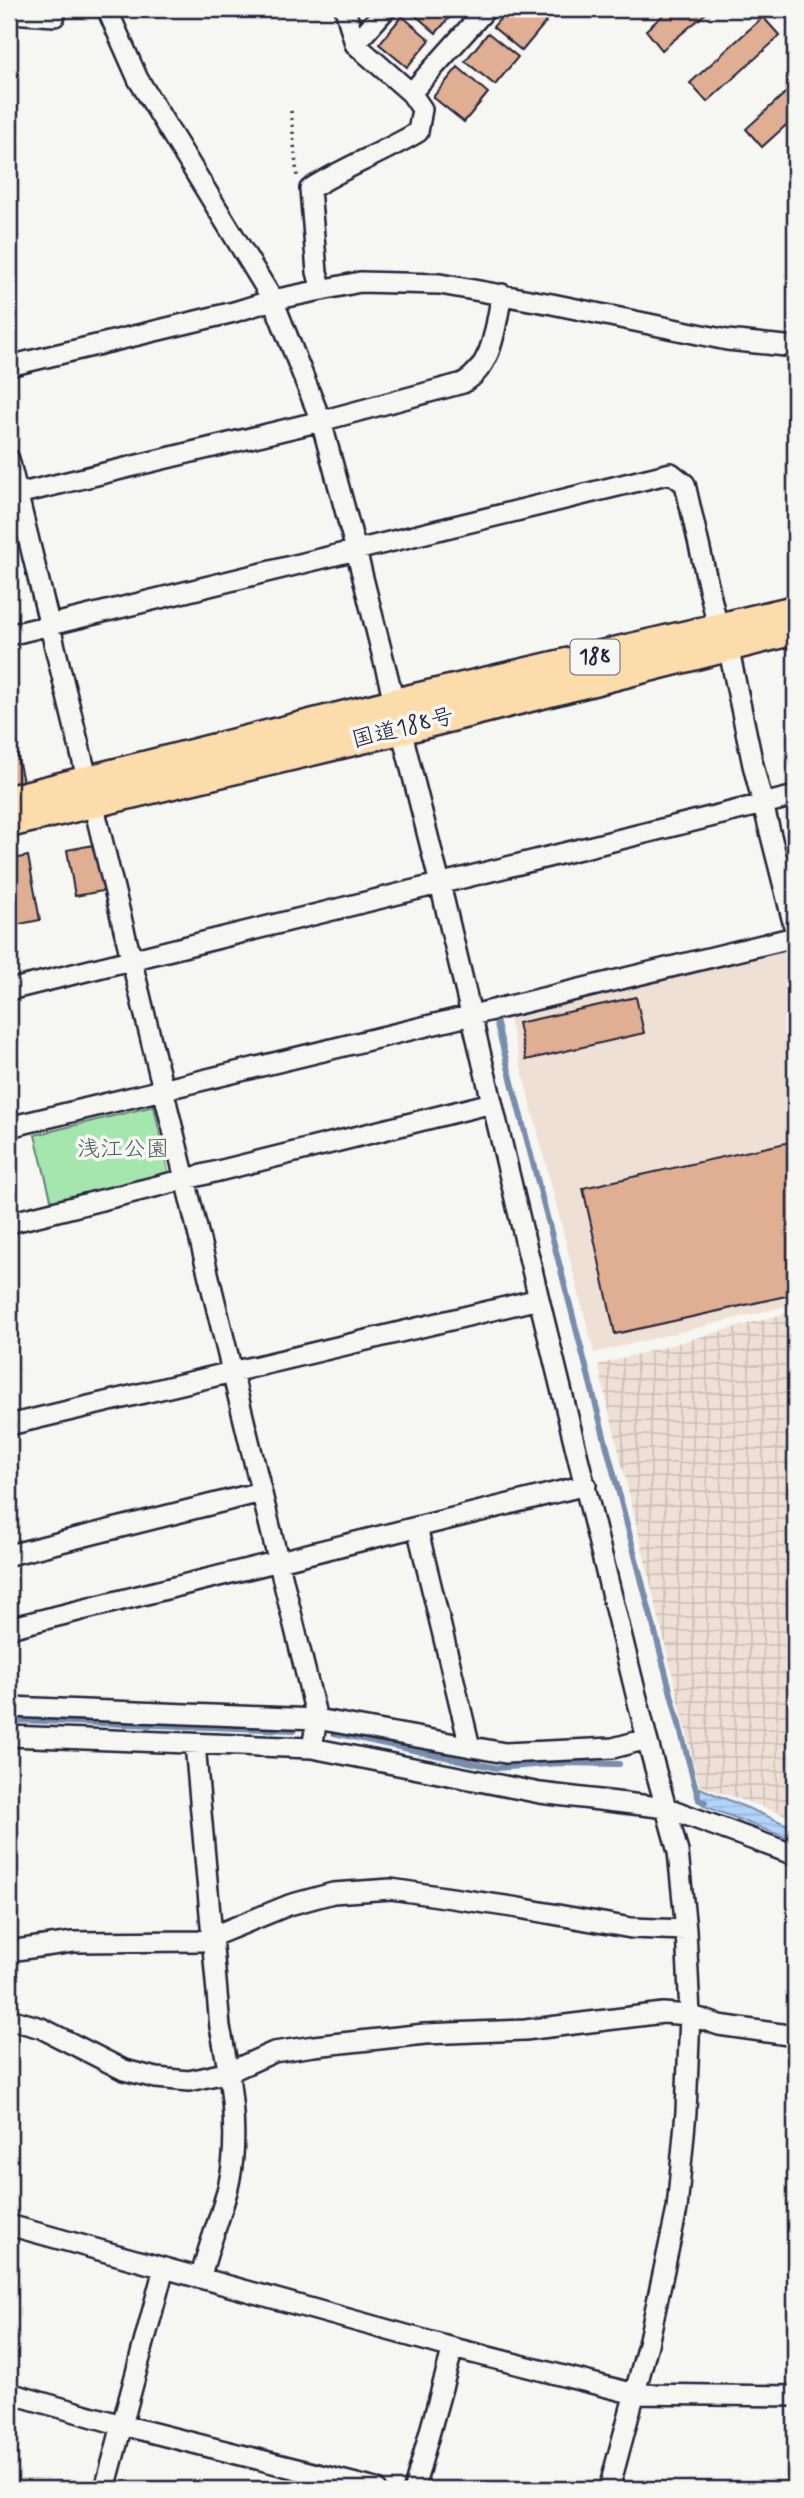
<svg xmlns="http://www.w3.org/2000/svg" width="804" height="2498" font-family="Mynerve,'Klee One',sans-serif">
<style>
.built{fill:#efe0d5}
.industrial{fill:url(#industrial-grid)}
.green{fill:#a5e5ae;stroke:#648474;stroke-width:2}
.water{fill:url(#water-rules);stroke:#788dad;stroke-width:2}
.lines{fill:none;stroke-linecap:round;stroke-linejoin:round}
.stream{stroke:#788dad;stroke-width:6}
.building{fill:#e0ae92;stroke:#22223b;stroke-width:2}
.minor-casing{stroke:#22223b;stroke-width:24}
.highway-casing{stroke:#22223b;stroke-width:33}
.path{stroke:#22223b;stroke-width:3.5;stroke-dasharray:2 5;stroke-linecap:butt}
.minor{stroke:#f6f6f2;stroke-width:19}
.highway{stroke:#fddcac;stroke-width:28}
.labels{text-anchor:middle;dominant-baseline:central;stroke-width:7;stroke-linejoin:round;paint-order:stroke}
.shield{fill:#f6f6f2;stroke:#626272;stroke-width:2}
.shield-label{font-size:21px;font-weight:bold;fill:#22223b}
.street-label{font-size:23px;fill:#22223b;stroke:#f6f6f2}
.park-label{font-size:23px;fill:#495c5e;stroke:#f6f6f2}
</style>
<defs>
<pattern id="industrial-grid" width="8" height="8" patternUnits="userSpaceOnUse" patternTransform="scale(1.75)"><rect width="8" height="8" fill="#efe0d5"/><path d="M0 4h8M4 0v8" fill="none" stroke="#cdc0b8"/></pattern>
<pattern id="water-rules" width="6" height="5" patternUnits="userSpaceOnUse" patternTransform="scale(1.75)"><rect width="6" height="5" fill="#b1d4f9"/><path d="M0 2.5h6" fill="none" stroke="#98b6d6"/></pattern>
</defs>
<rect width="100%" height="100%" fill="#f6f6f2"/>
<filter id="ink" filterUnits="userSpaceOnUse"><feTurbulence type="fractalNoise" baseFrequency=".0143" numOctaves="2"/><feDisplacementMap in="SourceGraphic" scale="14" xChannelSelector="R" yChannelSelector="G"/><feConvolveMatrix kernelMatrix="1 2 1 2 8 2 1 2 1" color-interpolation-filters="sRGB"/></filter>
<g filter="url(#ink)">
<path class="built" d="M795 947V1304L594 1353 509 1019Z"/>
<path class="industrial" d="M795 1311V1818L699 1785 598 1365Z"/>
<path class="green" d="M154 1106 169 1176 52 1203 35 1135Z
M9 1780 14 1823 15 1873H9Z"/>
<path class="water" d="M700 1788 795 1828V1841L704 1806 699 1800Z"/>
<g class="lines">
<path class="stream" d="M495 1017 694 1782 699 1800 705 1802
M14 1720 294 1730
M334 1733 497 1768 559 1763 619 1764"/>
</g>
<path class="building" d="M408 9H457L436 33Z
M508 9H529L546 22 522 51 493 27Z
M543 9H558L552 17Z
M670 9H711L662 50 646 30Z
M402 16 430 40 407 67 379 44Z
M763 17 780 36 707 102 690 83Z
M488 33 518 57 495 85 465 61Z
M458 67 488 93 464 122 433 97Z
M795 84V117L762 147 746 129Z
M9 726H11L23 782 9 785Z
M99 844 108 890 75 896 67 850Z
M28 856 40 920 10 926 9 860Z
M636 997 644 1033 526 1060 518 1023Z
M795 1141V1294L615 1334 583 1188Z"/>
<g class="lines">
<g class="minor-casing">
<path id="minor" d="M107 9 138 79 273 300 321 421 356 550 440 884 539 1299 647 1739 678 1852 686 1930 690 2015 686 2112 677 2209 648 2344 609 2489
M9 13 55 16 54 9
M355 44 386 9
M411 93 486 9
M322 290 317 272 310 189C344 167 383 153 418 132L422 109 411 93 355 44 345 9
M9 366 234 312 273 300 360 282 440 284 552 304 727 340 795 347
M9 459 317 1719 312 1748
M9 496 321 421 463 383C494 365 495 327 502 294
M9 635 671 473 685 484 718 628 728 646 753 765 795 930
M9 990 795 796
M9 1127 795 937
M9 1223 492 1103
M9 1425 539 1299
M417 1527 470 1747
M9 1555 261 1492
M9 1628 586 1485
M9 1707 317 1719 505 1753 613 1748 647 1739
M9 1736 312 1748 540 1793 667 1808 795 1855
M195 1744 220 2027C230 2075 240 2135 229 2183 222 2215 208 2245 201 2277
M9 1951 73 1942 201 1941 289 1905 333 1893 391 1889 519 1908 631 1928 686 1930
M9 2019 41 2028 124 2070 156 2078 189 2081 229 2072 274 2052 314 2046 425 2034 525 2030 663 2013 690 2015 719 2025 795 2036
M9 2225 453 2348 635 2394 795 2396
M9 2393 122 2425 376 2489
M105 2489 164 2268
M414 2489 453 2348"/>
</g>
<g class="highway-casing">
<path id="highway" d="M9 800 394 703 795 610
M9 823 400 730 795 630"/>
</g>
<path class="path" d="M291 111 297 176"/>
<use href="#minor" class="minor"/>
<use href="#highway" class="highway"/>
</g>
</g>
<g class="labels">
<rect class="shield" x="570.5" y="639.5" width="49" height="35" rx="5"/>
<g class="shield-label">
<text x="595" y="657">188</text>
</g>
<g class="street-label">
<text transform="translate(403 729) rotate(-14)">国道188号</text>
</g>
<g class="park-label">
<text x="123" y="1150">浅江公園</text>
</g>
</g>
<rect width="804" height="2498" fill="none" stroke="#f6f6f2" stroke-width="35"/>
<rect x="18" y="18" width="769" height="2463" fill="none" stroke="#22223b" stroke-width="2.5" filter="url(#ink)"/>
</svg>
